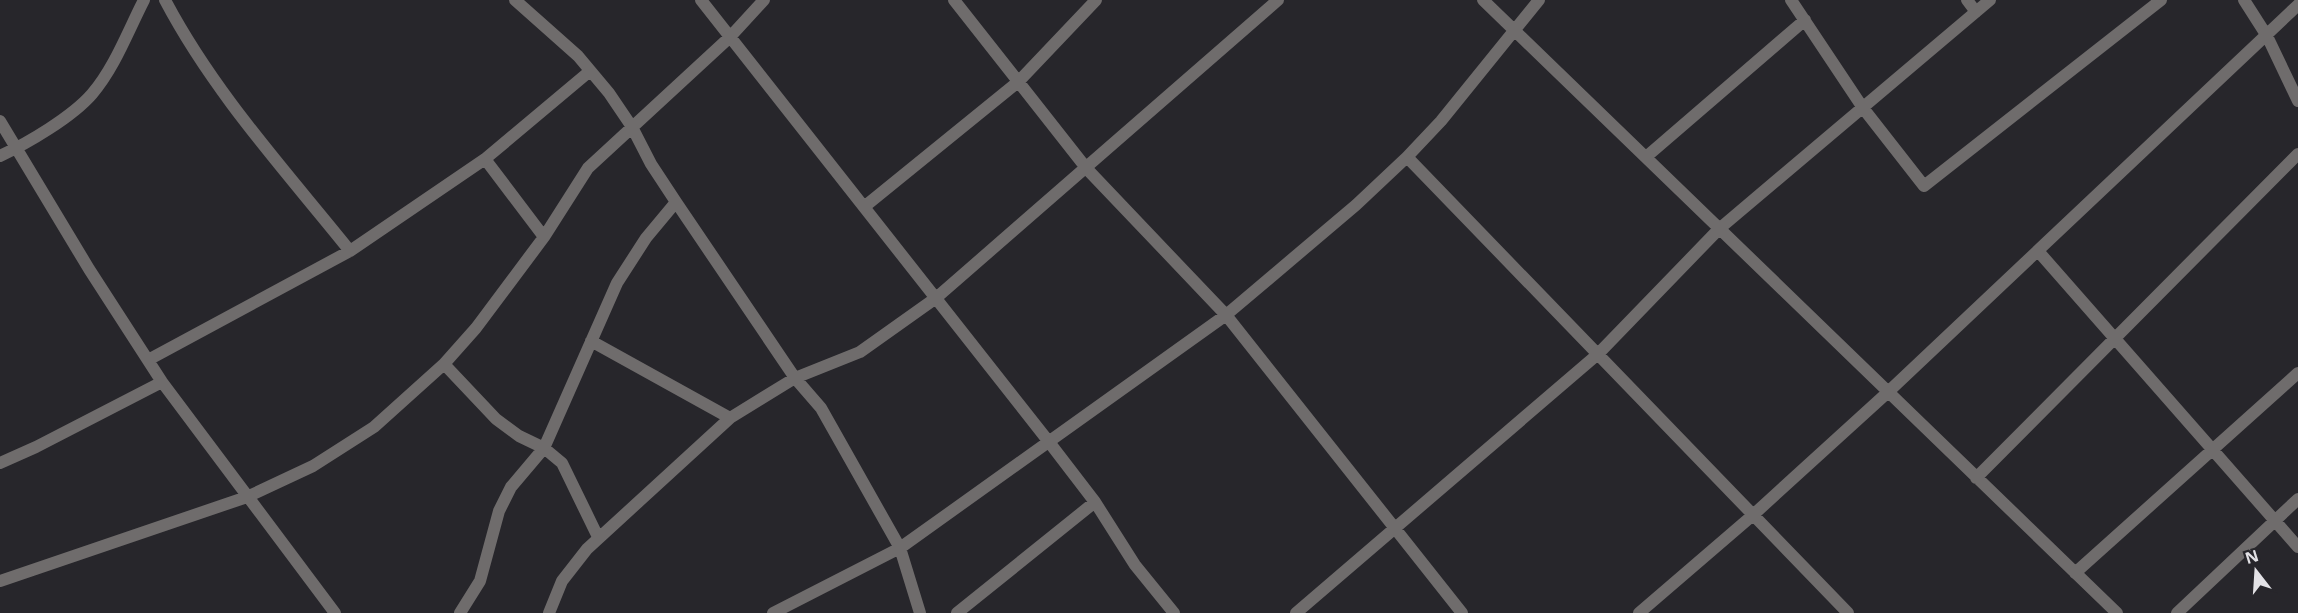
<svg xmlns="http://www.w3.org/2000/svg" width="2298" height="613" font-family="'Noto Sans',sans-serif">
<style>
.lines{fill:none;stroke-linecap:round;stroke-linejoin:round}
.street{stroke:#6f6c6c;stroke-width:12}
</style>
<rect width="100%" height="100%" fill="#27262b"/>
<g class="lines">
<path class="street" d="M165 0C214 93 285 170 350 251
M515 0 578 56 609 93 632 127 651 164 676 202 795 378 821 408 900 548 920 613
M701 0 1049 442 1095 502 1135 565 1174 613
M954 0 1087 169 1226 315 1462 613
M1483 0 2117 613
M1791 0 1863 108 1924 186 2161 0
M1967 0 1976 12
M2244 0 2267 36 2298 101
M0 121 89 269 162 382 335 613
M0 156C28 143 72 117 92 94 115 67 128 31 144 0
M1407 157 1848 613
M1646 157 1805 20
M485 159 544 237
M864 207 1018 82 1096 0
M2038 251 2298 547
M591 341 730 418
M148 360 350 251 485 159 590 71
M444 364 496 419 519 436 544 448 562 463 598 537
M0 463 36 447 162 382
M1976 478 2298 154
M2075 573 2298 373
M0 581 247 497 313 466 374 427 444 364 476 328 544 237 588 168 730 37 764 0
M460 613 480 581 499 511 511 487 544 448 617 283 646 238 676 202
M549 613 562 581 587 549 730 418 795 378 860 352 936 298 1278 0
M773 613 900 548 1226 315 1356 205 1407 157 1441 121 1539 0
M957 613 1095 502
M1296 613 1598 354 1719 229 1990 0
M1639 613 1753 515 1887 393 2298 5
M2177 613 2298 499"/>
</g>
<g transform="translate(2256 571) rotate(343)" stroke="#27262b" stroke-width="4.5" paint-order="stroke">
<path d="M0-4.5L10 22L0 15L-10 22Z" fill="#e3e2e6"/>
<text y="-9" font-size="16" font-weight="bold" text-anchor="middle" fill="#e3e2e6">N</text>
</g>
</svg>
